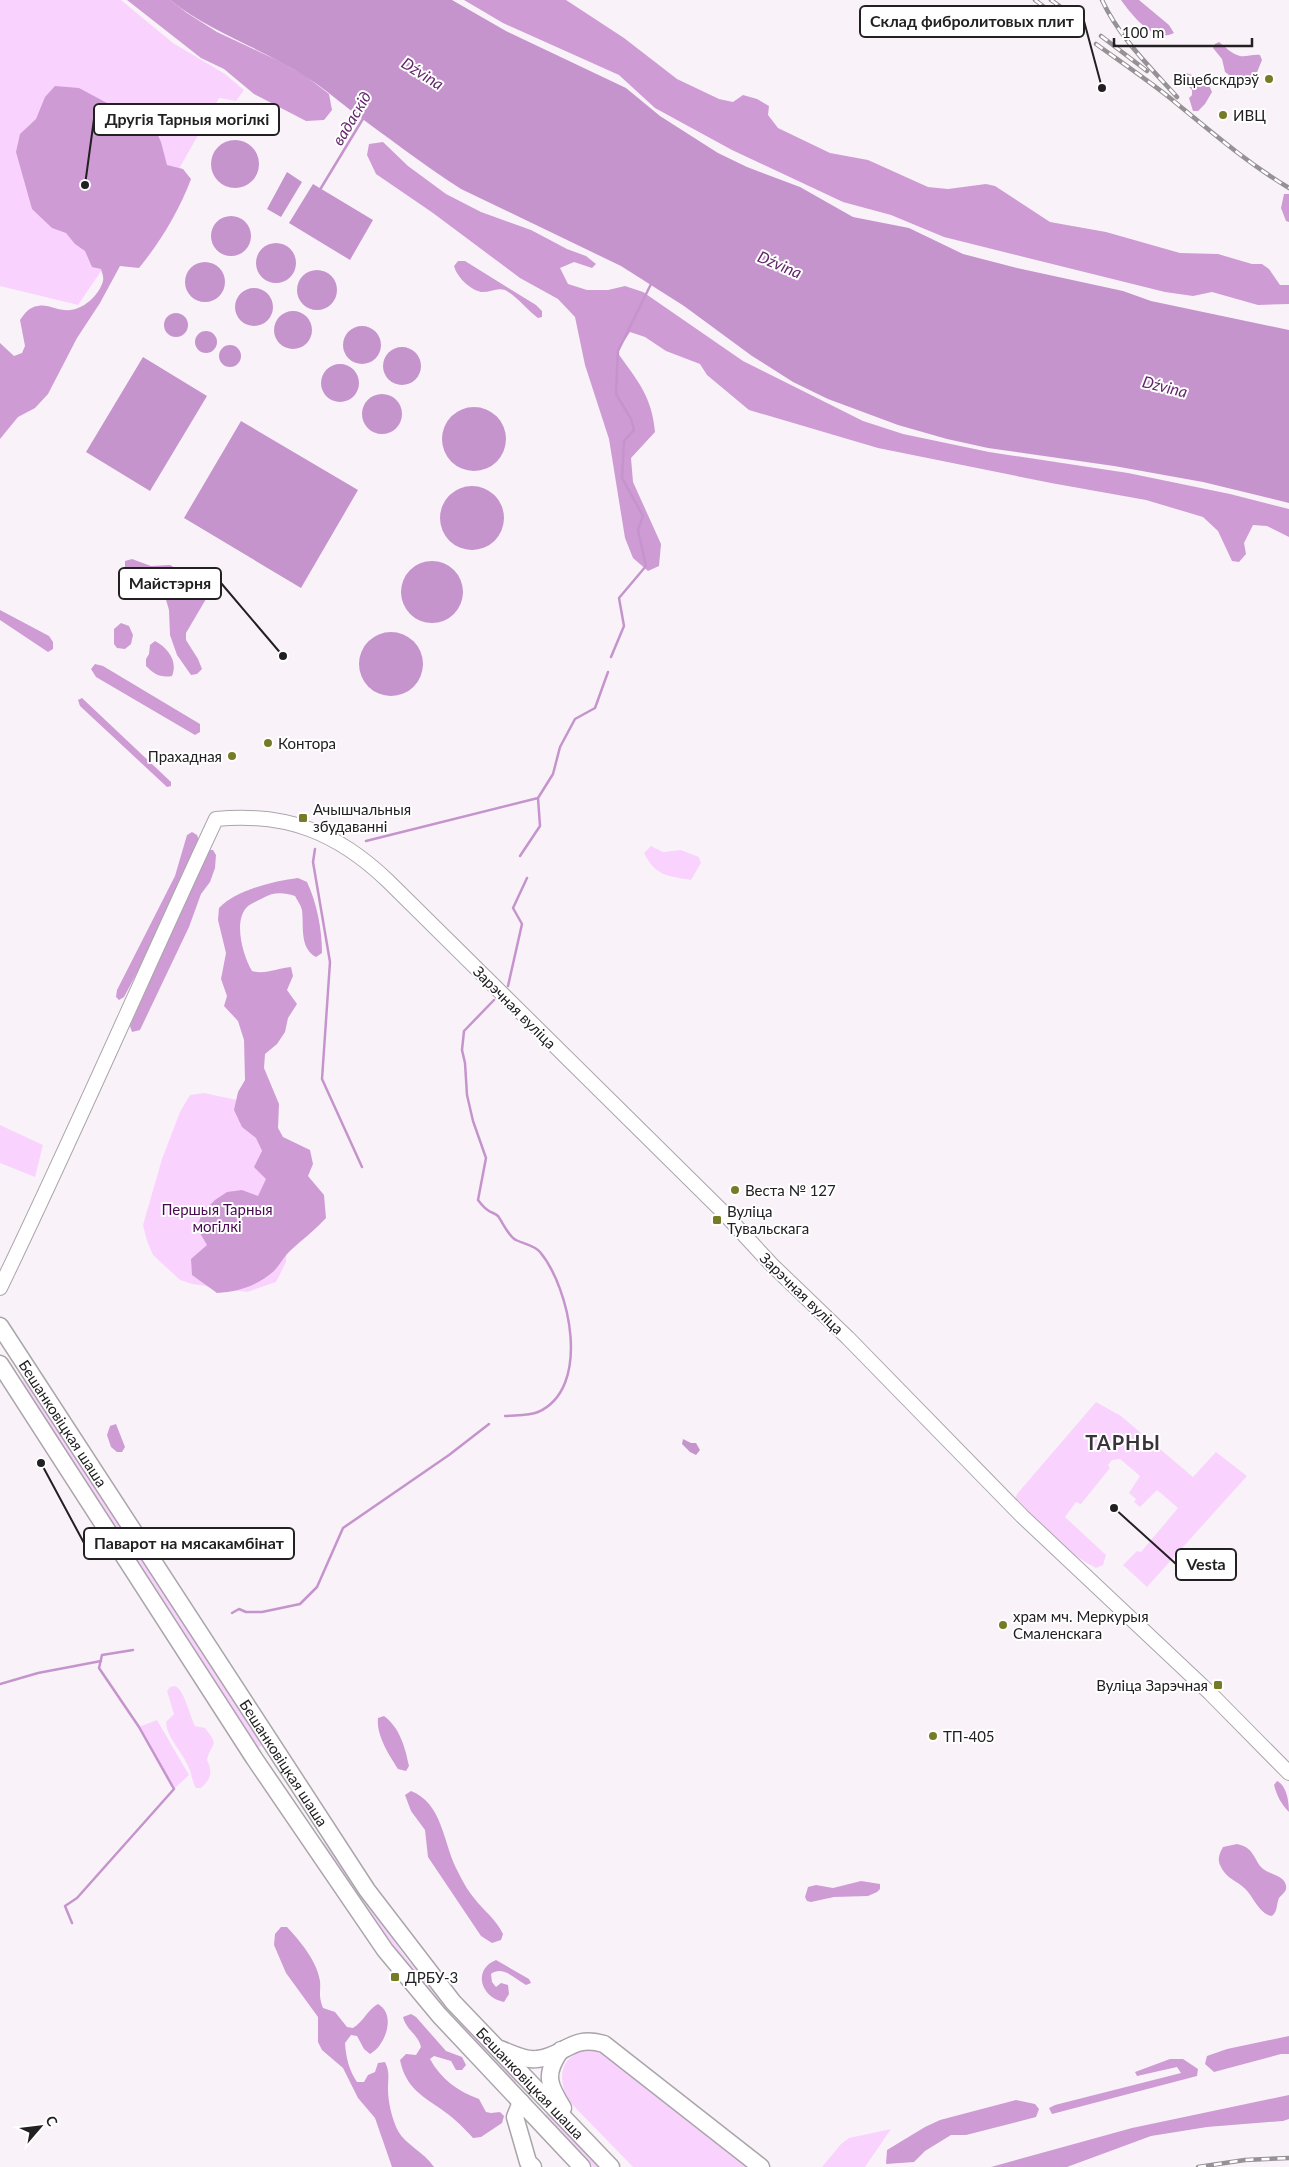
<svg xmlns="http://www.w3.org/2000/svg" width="1289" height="2167" font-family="Lato,sans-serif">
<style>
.green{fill:#f9d3fe}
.forest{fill:#ce9bd4}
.water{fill:#c694cd}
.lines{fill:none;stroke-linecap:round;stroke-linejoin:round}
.stream{stroke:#c694cd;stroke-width:2.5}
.tertiary-casing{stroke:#aaa5ab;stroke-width:16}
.primary-casing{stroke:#aaa5ab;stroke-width:19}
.tertiary{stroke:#fff;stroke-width:14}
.primary{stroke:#fff;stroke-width:16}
.rail-casing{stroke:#959195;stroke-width:4.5}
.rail{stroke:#fff;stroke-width:2.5;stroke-dasharray:8;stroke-linecap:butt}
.poi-dot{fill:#767c25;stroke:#fff;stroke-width:2}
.labels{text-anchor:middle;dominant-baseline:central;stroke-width:4;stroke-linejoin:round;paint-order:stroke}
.poi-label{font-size:15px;fill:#222022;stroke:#fff;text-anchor:start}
.street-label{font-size:15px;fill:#222022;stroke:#fff}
.park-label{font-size:15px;fill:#4a0a52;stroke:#fff}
.water-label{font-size:16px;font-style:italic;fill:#63266b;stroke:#fff}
.district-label{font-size:20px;font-weight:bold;letter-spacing:1px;fill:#383439;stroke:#fff}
.leader{fill:none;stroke:#222022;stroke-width:2}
.callout-dot{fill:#222022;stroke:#fff;stroke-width:2}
.callout{fill:#fff;stroke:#222022;stroke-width:2}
.callout-label{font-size:16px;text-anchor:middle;font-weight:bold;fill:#222022}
</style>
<rect width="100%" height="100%" fill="#f9f3f9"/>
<path class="green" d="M0 0H121L173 43 225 74 244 90 236 101 219 98 131 254 112 255 78 305 0 286Z
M651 846 663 852 681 850 699 857 701 863 691 880C668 876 655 876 644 853Z
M204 1093 242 1101 286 1213V1262L276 1282 247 1292 192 1284 180 1280 153 1255 147 1241 143 1225 162 1159 180 1112 190 1095Z
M0 1125 43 1145 35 1177 0 1163Z
M24 1380 264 1744 258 1748C178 1627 99 1505 22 1381Z
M1096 1402 1121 1416 1193 1477 1216 1452 1247 1476 1147 1587 1123 1565 1137 1551 1141 1552 1178 1508 1157 1490 1140 1507 1134 1502 1136 1499 1129 1493 1140 1476 1120 1459 1112 1460 1108 1465 1110 1468 1081 1504 1076 1502 1065 1517 1106 1555 1103 1565 1096 1568C1066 1552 1035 1527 1015 1499L1017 1494Z
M175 1686C184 1689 190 1716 195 1726L205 1728C221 1748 211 1741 207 1760 213 1772 211 1779 201 1788H196C192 1782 192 1775 189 1768 183 1752 167 1739 166 1722L174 1714 167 1691 170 1687Z
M157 1720 189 1775 174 1789 139 1727Z
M324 1842 406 1958 517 2082 513 2086 403 1964 319 1845Z
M585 2049H598L751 2167H633L567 2099C558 2075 560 2059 585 2049Z
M548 2113 600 2167H593L544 2117Z
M891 2129 865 2167H822L841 2144 849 2138Z"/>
<path class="forest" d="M127 0H170L187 13 217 32 279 61 307 77 329 94 332 110 324 120 306 121 254 94 224 69 201 58Z
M464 0H566L624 38 677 79 719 99 733 102 743 95 757 99 769 106 768 115 778 128 830 153 868 160 928 187 948 189 986 184 995 186 1050 222 1106 232 1180 253 1218 254 1252 264H1262L1269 269 1280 285H1289V304L1258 305 1212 292 1193 296 1165 292 944 237 891 215 843 202 732 150 655 108 619 75 503 23Z
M1121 0H1139L1169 25 1174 33C1154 44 1132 15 1121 0Z
M1219 42C1225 47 1232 54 1240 56 1246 57 1253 54 1260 55L1262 60 1253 82 1244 86 1225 72 1222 59 1213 48 1215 44Z
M1183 72C1195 76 1208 79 1212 92L1205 104 1198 111H1193L1189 98 1192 95V90L1182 80 1181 76Z
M55 86 79 88 122 111 139 112 152 122 161 142 167 165 183 169 191 179C179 211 161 241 139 268L120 266 100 303 77 338 48 394 35 408 18 417 0 439V343L14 356 22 353 25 346 20 320C25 313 29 307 38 306 49 304 55 310 65 310 81 312 99 296 103 281 104 277 102 273 101 269L92 267 85 251 75 244 66 233 52 228 32 209 16 152 20 134 36 119 45 97Z
M383 142 408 166 446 194 481 212 531 230 567 249 586 256 596 264 592 268 574 262 560 268 568 284 587 290H608L625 286 643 292 743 361 863 421 903 434 989 452 1128 473 1230 494 1289 509V537L1267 526 1253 525 1244 543 1246 554 1239 562 1232 561 1218 531 1203 517 1146 500 1051 483 878 448 749 410 707 375 700 364 666 351 645 337 630 332 617 352C637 380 652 396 655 432L631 458 633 482 661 544 659 566 648 571 633 558 625 538 609 439 585 365 575 317 558 299 520 278 433 213 376 174 367 155 369 144Z
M1284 194H1289V222L1286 221 1281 208Z
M458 261H465L536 305 542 311V317L538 318C527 310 517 296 505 290 497 287 489 293 481 292 469 289 457 277 454 266Z
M132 559 151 566 170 565 196 580 205 590 206 599 186 633V640L198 659 202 669 197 674 191 675 177 655 170 635 169 610 164 593 157 585 138 577 125 567V561Z
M0 610 49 636 53 642V649L48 652 0 620Z
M121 623 129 626 133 635 131 644 125 649 117 648 114 644V629Z
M155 641C168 648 178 661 172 676 160 678 154 674 146 666V659L149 654 150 645Z
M95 664 103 666 200 724V732L195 735 96 677 91 669Z
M82 698 171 782V786L167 787 80 706 78 700Z
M192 832 197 835 199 840 157 935 124 997 119 1000 116 997 117 990 175 876 187 835Z
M207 850H213L216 855 215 868 210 882 201 894 189 927 140 1030 132 1032 130 1026Z
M298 878 307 882C317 903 322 930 322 953L316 957C299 948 304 925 302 910 301 905 297 900 295 896 282 892 273 892 261 899 257 901 250 904 247 907 233 921 243 956 252 971 265 975 277 968 291 967L293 976 287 990 297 1004 288 1018 285 1032 277 1044 265 1054 264 1068 279 1104 278 1128 283 1137 310 1150 313 1164 308 1176 324 1195 326 1218C315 1230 303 1239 291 1250 284 1256 280 1265 274 1271 257 1286 238 1292 217 1293L192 1275 191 1259 207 1245 197 1228 202 1213 215 1200 227 1192 242 1190 258 1196 266 1179 254 1167 262 1151 256 1138 242 1127 234 1110 238 1092 245 1080 244 1040 238 1021 224 1006 227 996 221 979 226 953 218 920 219 908C236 890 274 881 298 878Z
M116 1424 125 1447 122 1452H117L111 1447 107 1435 110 1426Z
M384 1716C400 1728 405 1747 409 1766L406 1771 398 1769C389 1755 376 1735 378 1718Z
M1277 1781C1287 1786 1289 1802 1289 1812 1281 1804 1277 1796 1274 1785Z
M411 1791C442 1803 443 1841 456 1868 461 1878 467 1890 474 1898 484 1911 496 1919 503 1934L501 1940 492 1943 481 1936 428 1857 425 1830 411 1811 405 1795Z
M1237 1844C1253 1847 1253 1857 1261 1867 1268 1875 1288 1875 1286 1889 1285 1893 1281 1895 1279 1898 1276 1905 1278 1911 1272 1916 1258 1914 1253 1894 1242 1886 1233 1879 1225 1877 1220 1865 1217 1858 1220 1853 1223 1847Z
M861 1881 880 1884V1889L877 1892 868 1896 834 1897 811 1902 807 1901 805 1897 808 1887 816 1885 833 1888Z
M281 1927H287C300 1941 317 1961 320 1981 321 1992 318 1995 323 2008L335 2012 347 2027 353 2028C364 2021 368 2009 378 2004 397 2015 385 2046 370 2054L364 2049 357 2036 351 2035 345 2043C346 2058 349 2070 357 2082H364L368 2075 375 2072 378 2063 385 2062C390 2072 388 2078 388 2089 388 2102 392 2119 398 2131 406 2145 424 2152 434 2167H392L375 2118 358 2098 343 2068 322 2050 318 2042V2017L286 1973 274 1945 275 1934Z
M496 1960 529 1979 531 1983 526 1985C515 1979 503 1965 491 1974L492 1982 496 1987 501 1983 508 1985 509 1994 504 2002C481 1998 472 1970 496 1960Z
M411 2014 416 2017 446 2051 462 2057 466 2065 462 2070H456L451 2061 434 2056 430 2059C441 2079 457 2091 479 2099L486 2112 491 2113 500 2112 504 2116 502 2123 481 2137 473 2138C465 2129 455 2119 445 2112 423 2096 406 2089 400 2060L406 2054 416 2055 421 2047C418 2034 406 2030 403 2017Z
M1289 2036V2054H1281L1214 2072 1205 2064 1207 2056 1227 2049Z
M1170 2059H1183L1198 2069 1197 2076 1052 2114 1049 2108 1055 2105 1181 2073 1177 2067 1137 2076 1135 2072Z
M1289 2095V2119L1283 2121 1207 2127 1151 2136 1067 2167H991L1132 2128Z
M1016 2100 1035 2104 1039 2109 1036 2117 966 2135H951L925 2151 914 2162 886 2164 887 2150 925 2127 940 2120Z"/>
<path class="water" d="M170 0H452L506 31 626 88 660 116 718 153 747 167 800 187 853 217 909 228 963 254 1017 268 1123 291 1151 301 1289 330V503L1203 482 1114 466 988 448 947 439 898 425 828 399 793 382 752 356 684 306 621 266 461 189C422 164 386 136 349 109 335 98 321 86 306 77 262 48 213 34 170 0Z
M211 164a24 24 0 1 1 48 0a24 24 0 1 1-48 0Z
M287 172 302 182 281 217 267 209Z
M313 184 373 220 350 260 289 223Z
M211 236a20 20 0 1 1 40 0a20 20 0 1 1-40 0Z
M256 263a20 20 0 1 1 40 0a20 20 0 1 1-40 0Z
M185 282a20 20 0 1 1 40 0a20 20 0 1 1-40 0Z
M297 290a20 20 0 1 1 40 0a20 20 0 1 1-40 0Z
M235 307a19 19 0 1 1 38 0a19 19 0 1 1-38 0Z
M274 330a19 19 0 1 1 38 0a19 19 0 1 1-38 0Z
M164 325a12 12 0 1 1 24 0a12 12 0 1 1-24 0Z
M343 345a19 19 0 1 1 38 0a19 19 0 1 1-38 0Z
M195 342a11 11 0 1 1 22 0a11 11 0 1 1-22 0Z
M219 356a11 11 0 1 1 22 0a11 11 0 1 1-22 0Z
M383 366a19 19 0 1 1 38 0a19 19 0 1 1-38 0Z
M143 357 207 396 150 491 86 452Z
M321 383a19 19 0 1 1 38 0a19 19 0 1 1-38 0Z
M362 414a20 20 0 1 1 40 0a20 20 0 1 1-40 0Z
M442 439a32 32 0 1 1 64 0a32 32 0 1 1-64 0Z
M241 421 358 490 301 588 184 518Z
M440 518a32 32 0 1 1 64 0a32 32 0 1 1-64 0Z
M401 592a31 31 0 1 1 62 0a31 31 0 1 1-62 0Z
M359 664a32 32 0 1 1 64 0a32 32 0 1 1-64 0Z
M683 1439 691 1443H696L700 1450 696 1455 690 1452 682 1444Z"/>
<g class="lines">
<path class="stream" d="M321 188 364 117
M611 657 624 626 619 598 646 566 638 530 643 516 622 478 624 441 634 430 631 419 616 394 618 351 652 282
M366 841 538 798
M315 849 313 862 330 962 322 1079 362 1167
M520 856 540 826 538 798 553 774 560 747 575 719 595 708 608 672
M508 986 522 924 513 908 527 878
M494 1000 464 1031 462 1050 465 1063 467 1095 473 1121 486 1158 478 1200C481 1204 484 1208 489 1211 492 1213 495 1213 498 1216 503 1223 509 1237 516 1240 524 1244 534 1245 540 1252 570 1288 592 1388 538 1412 529 1416 515 1415 505 1416
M232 1613 239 1609 246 1612H262L300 1604 317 1587 343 1528 449 1455 489 1424
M0 1684 38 1673 101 1661
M72 1923 65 1906 77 1898 174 1789 139 1727 99 1668 102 1655 133 1650"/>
<g class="tertiary-casing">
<path id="tertiary" d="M0 1288C75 1133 143 975 216 819 287 812 338 833 388 881L722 1211 772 1265 848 1338 1022 1516 1210 1693 1289 1773"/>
</g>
<g class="primary-casing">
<g id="primary">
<path id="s1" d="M0 1326 367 1890 453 2002 611 2167"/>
<path d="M0 1364 254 1758 385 1950 439 2015 582 2167"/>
<path d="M500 2049C511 2053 525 2061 537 2059 564 2057 571 2034 604 2044L761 2167"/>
<path d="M561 2050C544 2074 548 2084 563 2108"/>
<path d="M521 2102 515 2117 528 2162 533 2167"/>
</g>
</g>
<use href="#tertiary" class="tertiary"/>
<use href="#primary" class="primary"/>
<g class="rail-casing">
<path id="rail" d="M1035 0 1073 29
M1051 0 1079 20
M1102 0C1119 37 1150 67 1177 97
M1101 36 1147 71
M1096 44C1121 62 1146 79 1170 98 1209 130 1246 162 1289 188
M1198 2167 1245 2160 1289 2158"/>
</g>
<use href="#rail" class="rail"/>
</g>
<g class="poi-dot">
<circle cx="1269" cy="79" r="5"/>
<circle cx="1223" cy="115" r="5"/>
<circle cx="268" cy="743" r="5"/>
<circle cx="232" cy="756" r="5"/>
<rect x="298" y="813" width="10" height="10" rx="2.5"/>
<circle cx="735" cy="1190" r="5"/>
<rect x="712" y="1215" width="10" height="10" rx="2.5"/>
<circle cx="1003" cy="1625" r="5"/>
<rect x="1213" y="1680" width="10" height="10" rx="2.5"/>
<circle cx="933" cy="1736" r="5"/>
<rect x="390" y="1972" width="10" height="10" rx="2.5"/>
</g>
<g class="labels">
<g class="poi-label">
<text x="1259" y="79" text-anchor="end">Віцебскдрэў</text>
<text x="1233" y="115">ИВЦ</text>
<text x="278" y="743">Контора</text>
<text x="222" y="756" text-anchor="end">Прахадная</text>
<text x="313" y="809">Ачышчальныя<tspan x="313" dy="17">збудаванні</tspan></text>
<text x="745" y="1190">Веста № 127</text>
<text x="727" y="1211">Вуліца<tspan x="727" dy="17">Тувальскага</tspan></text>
<text x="1013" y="1616">храм мч. Меркурыя<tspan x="1013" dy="17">Смаленскага</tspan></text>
<text x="1208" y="1685" text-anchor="end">Вуліца Зарэчная</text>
<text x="943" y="1736">ТП-405</text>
<text x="405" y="1977">ДРБУ-3</text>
</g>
<g class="street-label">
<text transform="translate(515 1007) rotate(45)">Зарэчная вуліца</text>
<text transform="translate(802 1293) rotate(44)">Зарэчная вуліца</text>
<text stroke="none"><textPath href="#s1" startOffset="116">Бешанковіцкая шаша</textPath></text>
<text stroke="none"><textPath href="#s1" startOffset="521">Бешанковіцкая шаша</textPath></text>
<text stroke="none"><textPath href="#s1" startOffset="926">Бешанковіцкая шаша</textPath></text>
</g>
<g class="park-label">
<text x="217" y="1209">Першыя Тарныя<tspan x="217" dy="17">могілкі</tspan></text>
</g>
<g class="water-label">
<text transform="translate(423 73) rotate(32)">Dźvina</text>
<text transform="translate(351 118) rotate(-59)">вадаскід</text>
<text transform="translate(780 264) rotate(23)">Dźvina</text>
<text transform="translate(1165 386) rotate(14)">Dźvina</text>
</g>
<g class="district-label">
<text x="1123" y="1442">ТАРНЫ</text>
</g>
</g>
<path class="leader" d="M1102 88L1084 21M85 185L94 119M283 656L221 583M41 1463L84 1543M1114 1508L1176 1564"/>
<g class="callout-dot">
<circle cx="1102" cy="88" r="5"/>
<circle cx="85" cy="185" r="5"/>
<circle cx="283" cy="656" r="5"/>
<circle cx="41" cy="1463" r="5"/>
<circle cx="1114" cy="1508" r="5"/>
</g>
<g class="callout">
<rect x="860" y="6" width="224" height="31" rx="5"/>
<rect x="94" y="104" width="185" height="31" rx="5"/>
<rect x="119" y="568" width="102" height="31" rx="5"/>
<rect x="84" y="1528" width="210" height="31" rx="5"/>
<rect x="1176" y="1549" width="60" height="31" rx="5"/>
</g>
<g class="callout-label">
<text x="972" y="27">Склад фибролитовых плит</text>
<text x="187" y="125">Другія Тарныя могілкі</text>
<text x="170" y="589">Майстэрня</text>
<text x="189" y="1549">Паварот на мясакамбінат</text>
<text x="1206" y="1570">Vesta</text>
</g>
<g transform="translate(40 2127) rotate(62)" stroke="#ffffff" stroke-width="4" paint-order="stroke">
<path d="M0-4L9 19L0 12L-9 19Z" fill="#222022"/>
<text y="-8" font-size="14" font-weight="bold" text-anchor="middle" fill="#222022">С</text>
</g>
<path d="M1114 38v8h138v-8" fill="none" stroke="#222022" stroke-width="2.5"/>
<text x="1122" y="38" font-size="15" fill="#222022" stroke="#ffffff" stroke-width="4" paint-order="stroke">100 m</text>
</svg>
